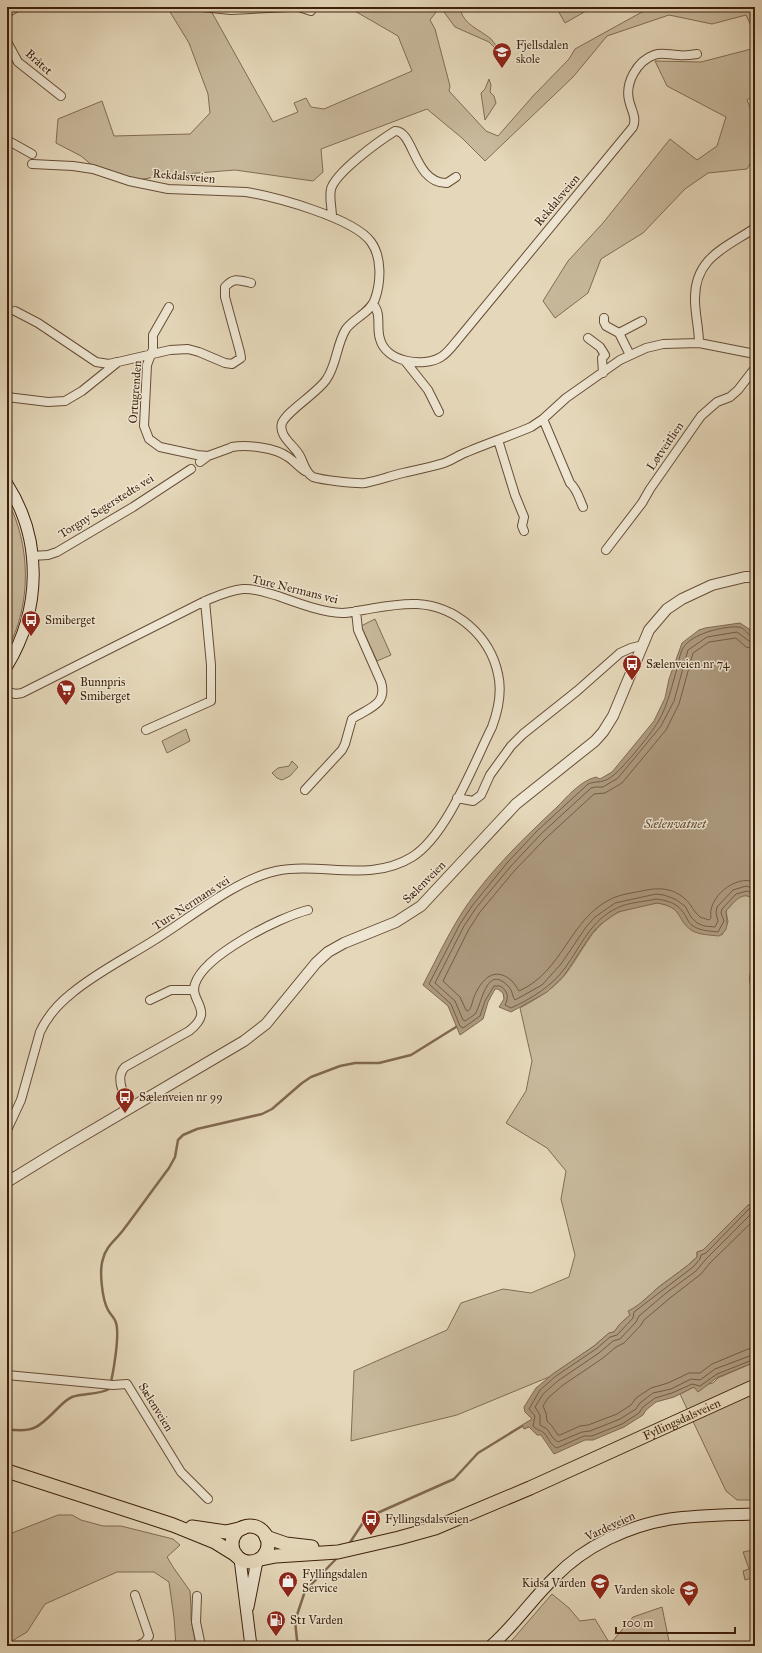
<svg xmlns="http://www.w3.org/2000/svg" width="762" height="1653" font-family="'IM FELL Great Primer',serif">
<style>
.green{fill:#c8b99c;stroke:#826c54}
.water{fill:#ac997e;stroke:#806850}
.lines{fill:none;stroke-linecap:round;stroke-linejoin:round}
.shore{stroke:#745c44;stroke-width:1}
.stream{stroke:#806850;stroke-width:2.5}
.minor-casing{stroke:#674d37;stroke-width:10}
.tertiary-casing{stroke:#674d37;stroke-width:12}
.secondary-casing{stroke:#3d1f0b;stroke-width:13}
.primary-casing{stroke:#3d1f0b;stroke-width:15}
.minor{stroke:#eee6d2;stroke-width:8}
.tertiary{stroke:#eee6d2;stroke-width:10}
.secondary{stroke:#eee6d2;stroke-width:11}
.primary{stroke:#e5d8ba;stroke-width:13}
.labels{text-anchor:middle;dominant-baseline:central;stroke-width:3;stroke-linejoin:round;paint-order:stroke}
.poi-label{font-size:12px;fill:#3d1f0b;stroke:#eee6d2;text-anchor:start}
.street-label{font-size:12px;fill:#3d1f0b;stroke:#eee6d2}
.water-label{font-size:13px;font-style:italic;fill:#644a33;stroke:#eee6d2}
</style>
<rect width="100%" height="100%" fill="#e5d8ba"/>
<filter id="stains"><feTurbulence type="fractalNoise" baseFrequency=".005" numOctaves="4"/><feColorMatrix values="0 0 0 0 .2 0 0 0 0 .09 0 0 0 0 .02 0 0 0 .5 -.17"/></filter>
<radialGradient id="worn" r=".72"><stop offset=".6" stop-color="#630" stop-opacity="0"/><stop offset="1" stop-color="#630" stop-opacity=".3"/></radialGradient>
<path class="green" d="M167 7H288L210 9 273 122 298 112 294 103 306 98 311 107 324 109 412 71 398 36 353 10 311 11 299 7H440L430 20 435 29 450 86 449 91 486 131 498 136 533 96 569 59 575 49 651 7H755V34L746 15 712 24 669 15 607 36 573 77 485 161 462 138 427 109 321 149 323 172 313 181 235 170 160 176 133 181 105 176 81 156 56 143 58 119 102 101 114 136 190 134 210 113 208 94 189 43Z
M455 7H460C462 24 479 29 491 39 494 42 496 46 499 49L498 51 489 42 455 27 444 12Z
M556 7H593L565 23Z
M755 48V95L747 100 755 120V156L747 169 708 173 685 189 643 233 601 259 588 293 555 318 543 301 568 261 603 223 670 139 697 160 717 146 726 117 667 86 655 61 701 62Z
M489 79 491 85 490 92 494 96 496 103 485 120 481 93 485 89Z
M7 500C31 544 32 605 7 650Z
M375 619 391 655 377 661 361 626Z
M186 729 190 741 167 753 162 741Z
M292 761 298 767 290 776 282 780 277 778 272 773 278 768 289 766Z
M746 895 755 900V971L752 968C748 976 749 986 755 994V1201L751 1205H748L703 1250 697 1252V1257C686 1268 673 1276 660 1286 650 1294 641 1305 629 1311L630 1315 620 1324 614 1332 609 1333 594 1346 549 1377 457 1415 351 1441 354 1371 447 1330 461 1303 503 1289 531 1293 569 1277 575 1255 561 1199 566 1171 547 1148 506 1123 526 1091 532 1061 520 1008C536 999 552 990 564 976 582 954 591 925 619 912 630 906 645 906 657 903 672 905 678 910 684 923L722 935 728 922 726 911 739 896Z
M755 1362V1500H737L726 1491 680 1394 694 1387 713 1383 718 1378Z
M58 1515H72L81 1520 103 1526H121L173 1539 180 1545 167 1557 173 1567 190 1591 191 1607V1619L196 1646H176L174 1618 169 1582 154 1572H117L45 1604 27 1632 7 1644V1535Z
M753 1550 755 1554V1577L745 1580 743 1571 749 1569 743 1552Z
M552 1594 569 1608 580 1621 595 1619 610 1644 633 1617 662 1607 669 1641 661 1646H507Z"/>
<path class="water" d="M740 623 749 629 755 636V900C743 889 734 902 726 911 726 920 731 929 719 936 710 935 699 935 691 930 676 919 683 907 657 903L618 912 601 924 592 933 563 977 547 992 511 1012 499 1007 504 999 503 993 498 989H495L488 1002 483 1019 460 1035 448 1006 423 985C437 958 450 930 467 905 492 869 524 838 556 808 567 797 580 781 596 777L600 779 612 772 617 766 654 721 665 698 669 679 682 643 699 630 705 628Z
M755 1201V1362L718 1377 698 1392 694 1387 674 1397 656 1402 646 1410 643 1415 624 1427 593 1440H585L554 1454 541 1435H537L529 1427 524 1429 522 1425 532 1419 525 1412 524 1407 536 1388 554 1373 594 1346 609 1333 614 1332 620 1324 630 1315 628 1311C641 1305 650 1294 660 1286 673 1276 686 1268 697 1257V1252L703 1250 748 1205H751Z"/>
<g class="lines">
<path class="shore" d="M755 638C748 637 745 627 738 627 723 626 691 634 683 648 680 653 679 660 678 665 672 685 668 705 658 722 651 734 619 774 608 779 601 783 595 781 588 784L537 831 507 863 472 906 460 924 429 984 451 1004 460 1026 463 1028 480 1016 485 1001 494 986H500C508 991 509 997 505 1005L511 1008C531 999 552 986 565 968 581 946 591 920 617 908 629 902 644 902 656 899 665 900 677 903 682 911 687 916 687 922 693 926 701 931 710 931 718 932L724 921 721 913 722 909 736 894 747 891 755 894
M755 643 749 641 737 632 707 637 688 650 674 701 661 726 618 778 603 787H595L591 788 541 834 511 866 476 908 464 926 435 983 455 1001 463 1020 465 1021C468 1019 473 1016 475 1014 482 1005 486 962 509 987 513 991 512 997 515 1000L542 985 561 964 586 927 595 917 615 903 656 894 664 895 675 899 685 906 691 917 697 923 704 926 715 927 718 921 716 913 717 907 733 890 746 886 755 889
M755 649 746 647 736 638 709 642 693 653 679 704 666 730 622 783 605 793 594 794 545 839 515 870 480 912 469 929 443 981 460 997 466 1010 468 1011C472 1008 472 1002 474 997 481 980 494 965 512 981 515 984 517 988 519 991 564 971 569 918 613 898 622 894 632 893 642 891 655 888 668 887 680 895 692 903 691 909 700 917L709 920 711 918C707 898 735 874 755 882
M755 1206 749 1209 706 1253 701 1255 700 1259 693 1267 634 1312 633 1318 617 1335 610 1337 596 1349 556 1376 540 1390 529 1409 535 1416 533 1426C538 1431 541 1430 544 1433 549 1438 550 1445 557 1448L584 1436H592L622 1424 639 1413 643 1407 655 1398 672 1393 692 1384 700 1386 717 1374 755 1359
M755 1212 751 1214 706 1259 696 1271 666 1293 639 1316 636 1322 620 1339 613 1341 599 1353 559 1380 543 1394 535 1407 540 1415V1425L547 1429 553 1438 558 1442 582 1432 590 1431 620 1419 636 1409 640 1403 653 1393 671 1389 691 1379 700 1380 715 1369 755 1354
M755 1219 710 1263 701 1274 670 1298 644 1320 641 1325 624 1343 616 1347 603 1358 563 1385 548 1398 543 1406 546 1413 547 1421 552 1426 558 1435H560L580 1426 588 1425 617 1414 631 1405 636 1398 651 1388 668 1383 689 1373H700L712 1364 748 1349 755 1348"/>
<path class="stream" d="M7 1429C34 1434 40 1426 58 1408 62 1404 67 1399 72 1397 84 1393 98 1395 109 1389 113 1376 120 1335 116 1323 115 1318 110 1314 108 1310 102 1299 99 1270 103 1259 106 1246 116 1240 124 1229 139 1209 154 1188 169 1168L175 1157 178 1140 183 1135 197 1129 262 1114 272 1109 302 1083 311 1077 340 1066 355 1063H379L411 1055 456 1027
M349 1544 366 1518 454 1479 478 1453 522 1426
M301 1646 297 1640 295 1621 305 1591 338 1557"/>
<g class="minor-casing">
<path id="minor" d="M202 7 231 10 288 7
M299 7 311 11
M7 13 17 7
M7 42 18 62 61 96
M7 140 32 154
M32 164 73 166 93 169 129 181 168 189 246 192C276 197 354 218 371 242 382 257 381 282 375 299 371 312 354 318 346 329 336 345 337 365 326 380 316 394 287 411 282 423 278 435 293 445 298 453 304 461 304 472 313 477 322 480 356 484 365 483 377 481 390 476 403 473 416 470 431 467 444 463 452 460 459 455 467 452 488 443 510 436 531 427L543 419 566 398 620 360 646 348 663 344 699 343 755 354
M332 217C332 208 329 198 331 189 336 172 379 141 395 131 414 130 414 184 447 183L456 177
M373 304C382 314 376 327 380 339 386 362 423 368 441 357 448 353 454 344 460 337L633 127C637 117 631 110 629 100 625 83 637 61 654 55 662 52 670 55 678 55 684 56 691 55 697 54
M169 307 153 335V349L147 365 144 426 149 439 160 447 197 455 208 456
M15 311 38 323 96 362 109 364 117 362
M604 318V322L606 326 619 333 630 355
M619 333 642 321
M588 338 600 347 605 355 602 358 603 373
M699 343C699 329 695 314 695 300 694 258 725 248 755 228
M405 361 428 390 439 412
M7 397 48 402 65 401 82 391 118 362 170 350 188 349 199 352 225 363 232 364 241 358 240 352 225 297V287C234 277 239 280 251 283
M543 419 570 483C577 489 579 498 583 507
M498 440 515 495 524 517 522 526 524 531
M232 447C247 444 276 448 288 457 294 461 299 467 305 471
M200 462 208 456 230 448
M606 550 642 503 650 489 701 416 717 402 730 397 738 390 755 368
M32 556 48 555 57 552 133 507 191 469
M7 692 16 694 22 693 205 601C217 596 230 590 243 589 255 588 267 593 278 596 298 603 321 612 342 613 349 613 356 611 363 610 381 607 399 603 417 604 456 606 490 636 498 674 502 691 498 711 492 727 473 765 447 835 412 857 370 883 321 862 276 871 237 879 190 918 156 939 128 957 97 972 72 993 58 1004 47 1017 40 1032L21 1100 7 1130
M146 730 211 701V665L205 601
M305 790 342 750 345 744 352 719C368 708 388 705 381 682L358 630 356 611
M457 798 473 801 481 795 490 775 511 746 523 734 577 691 620 653 631 648 643 645
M150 1000 171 990H194
M131 1107C124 1096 114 1078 125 1067L189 1031C216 1010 189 1002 195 984 204 955 280 917 308 910
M7 1375 113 1385 127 1384 181 1472 208 1499
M135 1595 149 1636 145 1642 137 1646
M197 1596 196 1622 201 1646"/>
</g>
<g class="tertiary-casing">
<path id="tertiary" d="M7 1182 59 1150 244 1041 266 1024 316 963 328 952 344 943 396 922 421 906 516 804 595 741 603 732 613 716 649 630 667 609 682 599 712 585 745 577H755"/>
</g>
<g class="secondary-casing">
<path id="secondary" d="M7 484C43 540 41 610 7 666
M240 1559 251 1646
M248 1607 257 1561
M491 1646C515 1625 532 1599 555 1577 585 1546 628 1526 670 1519 698 1515 727 1515 755 1514"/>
</g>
<g class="primary-casing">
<g id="primary">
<path d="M7 1471 173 1525 215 1542 236 1555"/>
<circle cx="250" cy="1544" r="18"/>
<path d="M192 1527 226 1532 243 1528"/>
<path d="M266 1537 286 1544 312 1547"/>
<path id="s1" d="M261 1559 276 1556 338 1552 399 1538 435 1528 530 1488 755 1386"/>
</g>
</g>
<use href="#minor" class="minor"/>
<use href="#tertiary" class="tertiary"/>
<use href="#secondary" class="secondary"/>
<use href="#primary" class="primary"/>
</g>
<defs>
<g id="school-pin" transform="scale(1)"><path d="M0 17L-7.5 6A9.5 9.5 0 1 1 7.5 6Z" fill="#8f2418" stroke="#eee6d2"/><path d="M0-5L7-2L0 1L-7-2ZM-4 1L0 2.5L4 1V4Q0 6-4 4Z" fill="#fff"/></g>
<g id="bus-pin" transform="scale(1)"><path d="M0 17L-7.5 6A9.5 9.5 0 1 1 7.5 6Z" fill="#8f2418" stroke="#eee6d2"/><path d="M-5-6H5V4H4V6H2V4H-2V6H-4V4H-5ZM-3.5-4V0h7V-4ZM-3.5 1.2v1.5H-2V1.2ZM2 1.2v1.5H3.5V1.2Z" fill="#fff"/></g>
<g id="supermarket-pin" transform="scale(1)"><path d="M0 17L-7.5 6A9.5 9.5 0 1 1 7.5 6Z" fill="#8f2418" stroke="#eee6d2"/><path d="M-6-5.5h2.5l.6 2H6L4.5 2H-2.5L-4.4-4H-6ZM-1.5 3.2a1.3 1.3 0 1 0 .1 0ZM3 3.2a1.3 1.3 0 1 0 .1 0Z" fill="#fff"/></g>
<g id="shop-pin" transform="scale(1)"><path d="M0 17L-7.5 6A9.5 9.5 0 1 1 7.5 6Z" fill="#8f2418" stroke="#eee6d2"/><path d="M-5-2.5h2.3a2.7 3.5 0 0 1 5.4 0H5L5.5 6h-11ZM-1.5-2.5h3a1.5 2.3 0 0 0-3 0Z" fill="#fff"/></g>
<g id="fuel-pin" transform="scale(1)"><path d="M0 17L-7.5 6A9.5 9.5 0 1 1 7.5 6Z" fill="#8f2418" stroke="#eee6d2"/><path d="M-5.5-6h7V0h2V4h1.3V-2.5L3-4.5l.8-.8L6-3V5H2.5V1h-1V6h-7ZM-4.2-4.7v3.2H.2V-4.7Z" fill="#fff"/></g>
</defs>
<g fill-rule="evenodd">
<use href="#school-pin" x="502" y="52"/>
<use href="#bus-pin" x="31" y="620"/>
<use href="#bus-pin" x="632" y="664"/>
<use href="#supermarket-pin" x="66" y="689"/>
<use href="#bus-pin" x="125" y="1097"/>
<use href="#bus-pin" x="371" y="1519"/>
<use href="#shop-pin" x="288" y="1581"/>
<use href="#school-pin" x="600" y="1583"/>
<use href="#school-pin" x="689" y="1590"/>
<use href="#fuel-pin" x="276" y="1620"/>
</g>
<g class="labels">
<g class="poi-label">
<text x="516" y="45">Fjellsdalen<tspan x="516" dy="14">skole</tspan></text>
<text x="45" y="620">Smiberget</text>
<text x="646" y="664">Sælenveien nr 74</text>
<text x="80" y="682">Bunnpris<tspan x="80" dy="14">Smiberget</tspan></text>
<text x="139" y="1097">Sælenveien nr 99</text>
<text x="385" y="1519">Fyllingsdalsveien</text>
<text x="302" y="1574">Fyllingsdalen<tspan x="302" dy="14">Service</tspan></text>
<text x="586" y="1583" text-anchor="end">Kidsa Varden</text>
<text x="675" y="1590" text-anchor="end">Varden skole</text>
<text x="290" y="1620">St1 Varden</text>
</g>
<g class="street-label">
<text transform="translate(39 62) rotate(42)">Bråtet</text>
<text transform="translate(184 176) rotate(5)">Rekdalsveien</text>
<text transform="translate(557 200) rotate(-50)">Rekdalsveien</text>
<text transform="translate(135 392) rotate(-86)">Ortugrenden</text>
<text transform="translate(665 446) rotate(-56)">Løtveitlien</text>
<text transform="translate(106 506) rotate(-32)">Torgny Segerstedts vei</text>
<text transform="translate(295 589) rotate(14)">Ture Nermans vei</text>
<text transform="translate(424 882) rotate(-45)">Sælenveien</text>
<text transform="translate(191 903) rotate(-33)">Ture Nermans vei</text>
<text transform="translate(156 1407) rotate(58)">Sælenveien</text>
<text stroke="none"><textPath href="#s1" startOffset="447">Fyllingsdalsveien</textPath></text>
<text transform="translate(610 1526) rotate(-25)">Vardeveien</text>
</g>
<g class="water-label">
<text x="675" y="824">Sælenvatnet</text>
</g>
</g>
<rect width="762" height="1653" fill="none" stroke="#e5d8ba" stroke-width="24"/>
<rect x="8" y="8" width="746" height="1637" fill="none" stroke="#3d1f0b" stroke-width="2"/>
<rect x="12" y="12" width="738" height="1629" fill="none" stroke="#3d1f0b"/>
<path d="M616 1627v6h119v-6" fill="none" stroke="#3d1f0b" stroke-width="2"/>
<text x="622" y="1627" font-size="12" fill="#3d1f0b" stroke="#eee6d2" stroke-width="3" paint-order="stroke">100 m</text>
<rect width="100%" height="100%" filter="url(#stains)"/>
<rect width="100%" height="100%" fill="url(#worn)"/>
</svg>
